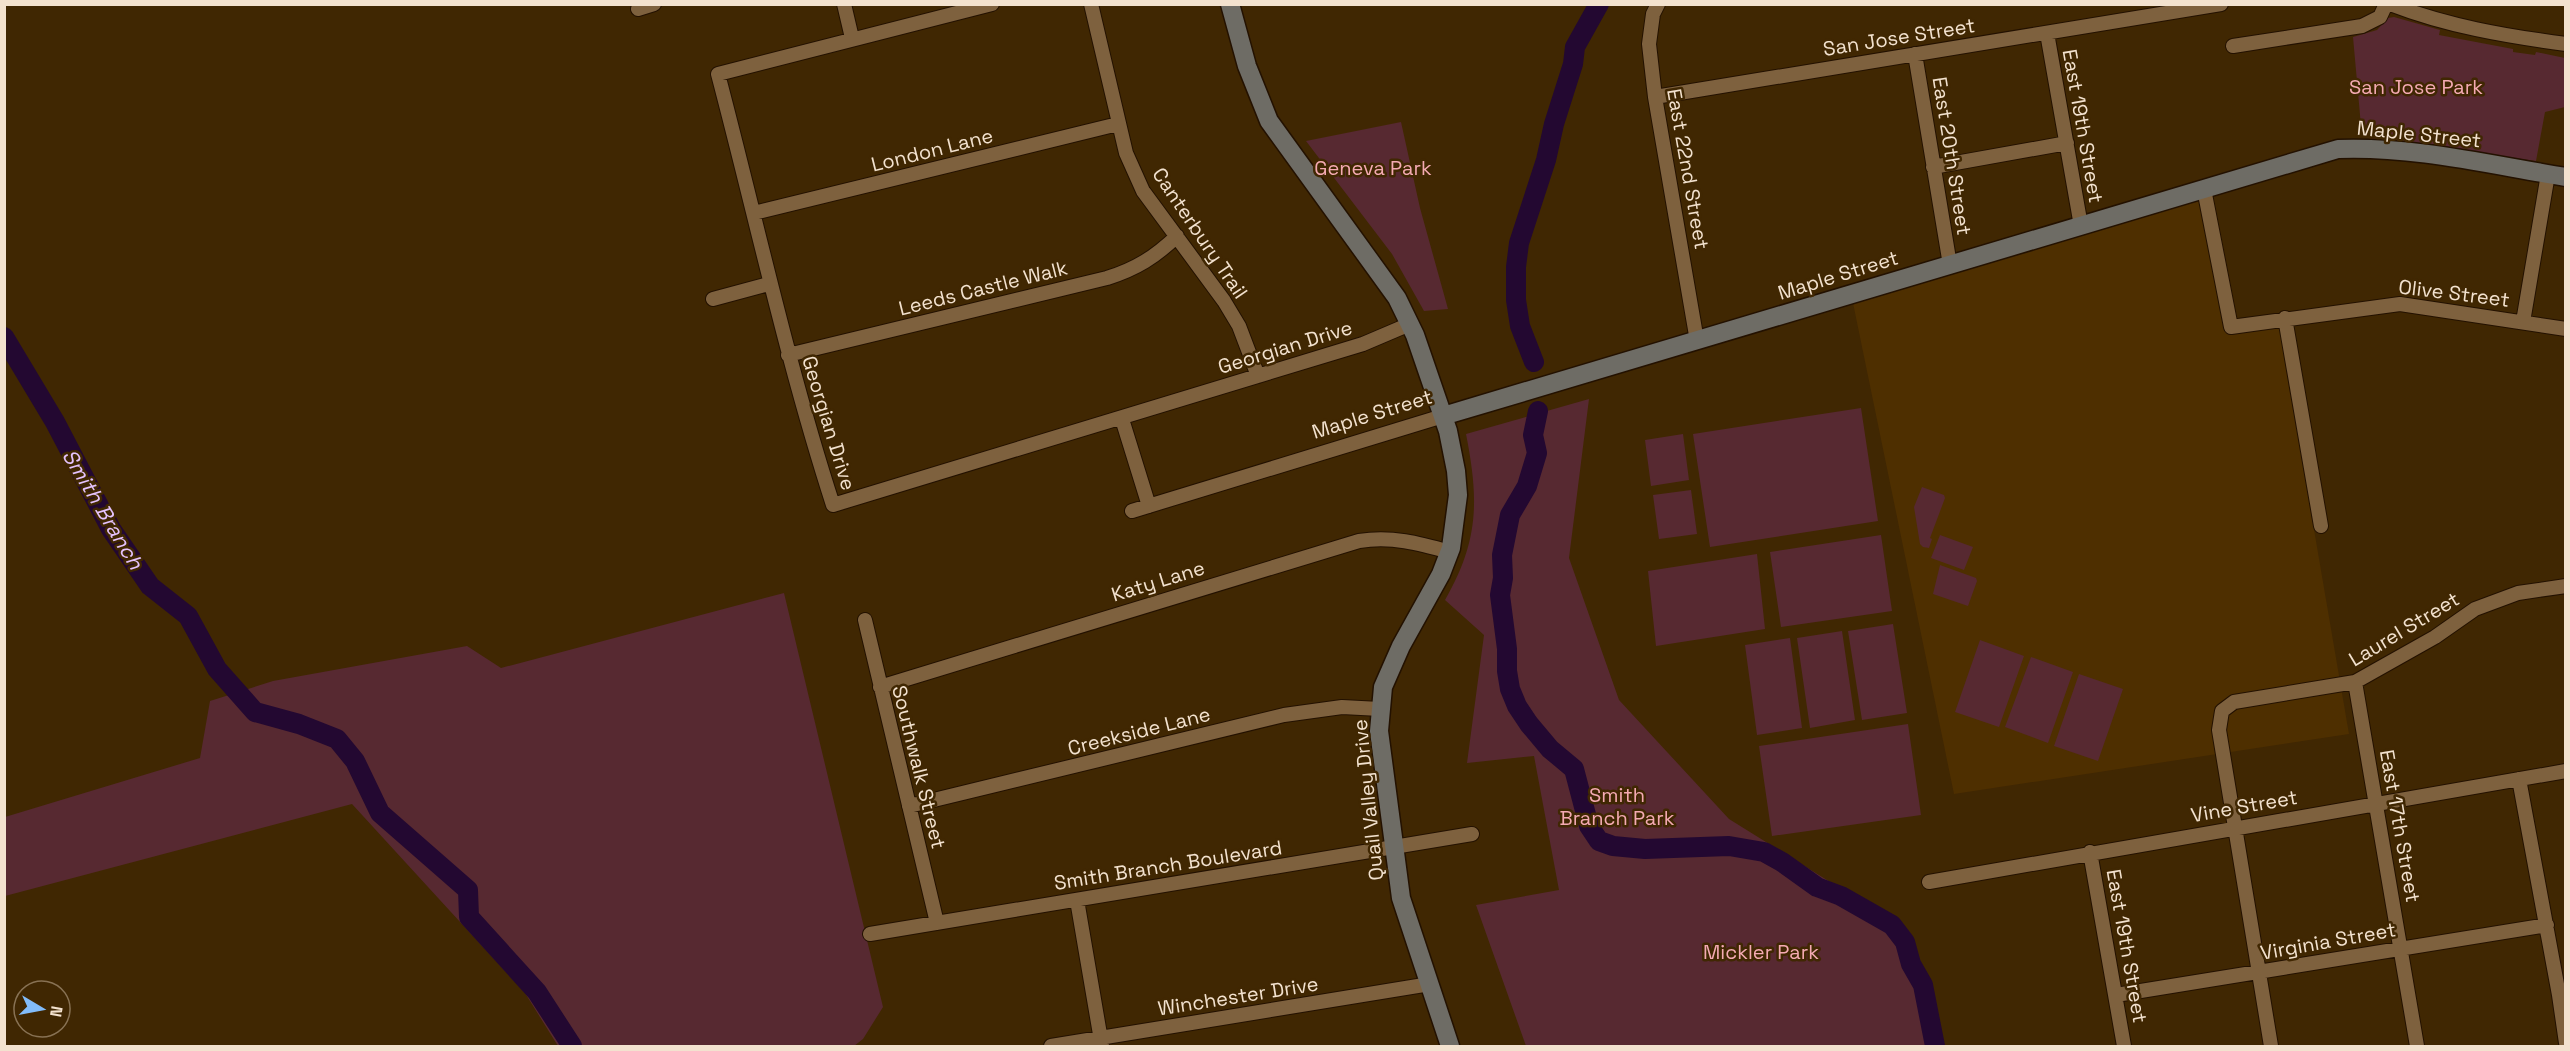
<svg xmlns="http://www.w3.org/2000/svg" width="2570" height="1051" font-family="'Space Grotesk',sans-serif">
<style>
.built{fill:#4e2f00}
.green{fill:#572931}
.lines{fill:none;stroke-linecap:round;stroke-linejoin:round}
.river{stroke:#230831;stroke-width:20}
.street-casing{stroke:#231100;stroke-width:16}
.secondary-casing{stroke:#231100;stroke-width:21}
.street{stroke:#7e613e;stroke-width:14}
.secondary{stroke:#6e6c65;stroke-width:18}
.labels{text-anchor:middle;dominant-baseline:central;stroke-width:5;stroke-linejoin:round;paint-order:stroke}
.street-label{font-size:20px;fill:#f3e2cf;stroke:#402702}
.park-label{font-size:20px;fill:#f4aab3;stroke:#402702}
.water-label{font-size:21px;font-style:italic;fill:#e5c3fe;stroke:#402702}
</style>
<rect width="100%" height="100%" fill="#402702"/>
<path class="built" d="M2213 193 2240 332 2279 325 2349 734 1954 794 1853 303Z"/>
<path class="green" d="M2394 17 2440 30 2439 35 2513 49V52L2535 55 2536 52 2565 58V107L2545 112 2536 161 2362 137 2353 37 2377 30 2388 18Z
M1401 122 1420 208 1448 309 1424 311 1392 254 1306 141Z
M1589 399 1569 558 1619 700 1729 819 1891 920 1923 973 1938 1031 1939 1046H1526L1476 905 1559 890 1534 756 1467 763 1484 635 1445 600C1479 541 1479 500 1466 434Z
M1861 408 1878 521 1710 547 1693 434Z
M1683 434 1689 480 1651 486 1645 440Z
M1922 487 1944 495 1945 498 1930 538 1932 539 1929 548 1923 547 1920 544 1914 507Z
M1691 490 1697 534 1659 539 1653 495Z
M1881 535 1892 611 1781 627 1770 552Z
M1940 535 1973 547 1964 570 1931 558Z
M1757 554 1765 629 1656 646 1648 571Z
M1940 565 1976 578 1977 581 1968 606 1933 594Z
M784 593 883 1007 863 1039 854 1046H558L525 993 352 804 5 896V817L200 758 210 701 273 681 467 646 501 668Z
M1893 624 1907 713 1862 720 1848 631Z
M1842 631 1855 720 1810 728 1797 638Z
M1790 638 1802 728 1757 735 1745 645Z
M1980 640 2024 656 1999 727 1955 712Z
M2031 657 2073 672 2048 743 2005 727Z
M2079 674 2123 689 2098 761 2054 746Z
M1908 724 1921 815 1772 836 1759 746Z"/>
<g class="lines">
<path class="river" d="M4 337 55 422 111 529 150 586 188 616 217 669 255 712 299 724 337 739 355 761 380 813 468 890 469 917 537 992 572 1046
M1534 362 1520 326 1516 300V267L1519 243 1546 160 1554 124 1573 64 1575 47 1599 4
M1538 411 1533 435 1537 453 1527 486 1510 515 1502 555 1503 578 1500 595 1507 649V671L1510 689 1517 706 1529 724 1550 749 1574 769 1589 826 1599 841 1613 846 1645 849 1729 846 1764 852 1782 862 1817 887 1841 896 1892 925 1905 942 1911 964 1923 985 1935 1046"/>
<g class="street-casing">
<path id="street" d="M844 4 852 38
M992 4 718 74C756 218 787 363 833 505L1363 344 1410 324
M1091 4 1126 153 1143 191 1224 301 1239 326 1258 376
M1658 4 1653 14 1649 44 1655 97 1697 341
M2390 4C2447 26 2505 36 2566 44
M638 9 654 4
M2047 33 2081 226
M2233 46 2362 26 2380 17 2386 4
M1915 54 1950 265
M1655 97 2221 4
M1933 167 2067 143
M2204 189 2231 327 2400 304 2566 329
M754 213 1118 124
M713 299 769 284
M2285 318 2321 526
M2523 322 2548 174
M788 355 1107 278C1136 269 1155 257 1177 236
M1122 419 1149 506
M1132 511 1443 416
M865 620 937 923
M2355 682 2417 1046
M880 687 1359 541C1392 536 1418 543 1450 552
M2519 779 2559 995 2566 1043
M909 806 1284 715 1342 707 1380 709
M2090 852 2124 1046
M1929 882 2566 771
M1077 900 1102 1046
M870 934 1472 834
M2116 995 2547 925
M1051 1046 1430 984
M2271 1046 2219 730 2222 711 2234 702 2355 682 2435 637 2475 609 2518 593 2566 586"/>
</g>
<g class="secondary-casing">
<path id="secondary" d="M1230 4 1247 66 1269 121 1397 298 1415 335 1448 431 1456 471 1458 495 1451 548 1441 574 1401 646 1383 687 1379 731 1401 898 1450 1046
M1443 416 2338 149C2414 146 2491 165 2566 177"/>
</g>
<use href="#street" class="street"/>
<use href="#secondary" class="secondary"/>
</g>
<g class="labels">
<g class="street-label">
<text transform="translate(1899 37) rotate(-9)">San Jose Street</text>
<text transform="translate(2083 126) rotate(80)">East 19th Street</text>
<text transform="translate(2419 134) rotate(6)">Maple Street</text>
<text transform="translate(932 150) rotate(-14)">London Lane</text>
<text transform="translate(1952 156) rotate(81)">East 20th Street</text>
<text transform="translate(1688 169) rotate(80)">East 22nd Street</text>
<text transform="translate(1200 233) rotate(56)">Canterbury Trail</text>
<text transform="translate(1838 275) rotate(-17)">Maple Street</text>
<text transform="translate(983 288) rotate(-14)">Leeds Castle Walk</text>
<text transform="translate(2454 293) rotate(7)">Olive Street</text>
<text transform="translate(1285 347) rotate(-17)">Georgian Drive</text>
<text transform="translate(1372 414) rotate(-17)">Maple Street</text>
<text transform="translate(829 423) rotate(73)">Georgian Drive</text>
<text transform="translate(1158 581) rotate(-17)">Katy Lane</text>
<text transform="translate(2404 629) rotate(-31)">Laurel Street</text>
<text transform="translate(1139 731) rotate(-14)">Creekside Lane</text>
<text transform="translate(919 767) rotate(76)">Southwalk Street</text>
<text transform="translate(1368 800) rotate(-96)">Quail Valley Drive</text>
<text transform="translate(2244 806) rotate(-10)">Vine Street</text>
<text transform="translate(2400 826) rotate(80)">East 17th Street</text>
<text transform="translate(1168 865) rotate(-9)">Smith Branch Boulevard</text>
<text transform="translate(2328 941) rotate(-10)">Virginia Street</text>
<text transform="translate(2127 946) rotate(80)">East 19th Street</text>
<text transform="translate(1238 996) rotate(-9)">Winchester Drive</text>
</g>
<g class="park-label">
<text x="2416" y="87">San Jose Park</text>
<text x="1373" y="168">Geneva Park</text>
<text x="1617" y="795">Smith<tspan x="1617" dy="23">Branch Park</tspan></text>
<text x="1761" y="952">Mickler Park</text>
</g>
<g class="water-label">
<text transform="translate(103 509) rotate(59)">Smith Branch</text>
</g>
</g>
<rect width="2570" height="1051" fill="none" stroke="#f3e2cf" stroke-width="12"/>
<g transform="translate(42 1009) rotate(100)"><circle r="28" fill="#402702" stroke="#887254" stroke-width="1.5"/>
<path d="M0-4.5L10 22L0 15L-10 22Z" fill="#82bcfa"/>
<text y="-9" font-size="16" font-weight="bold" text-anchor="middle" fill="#f3e2cf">N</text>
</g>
</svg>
